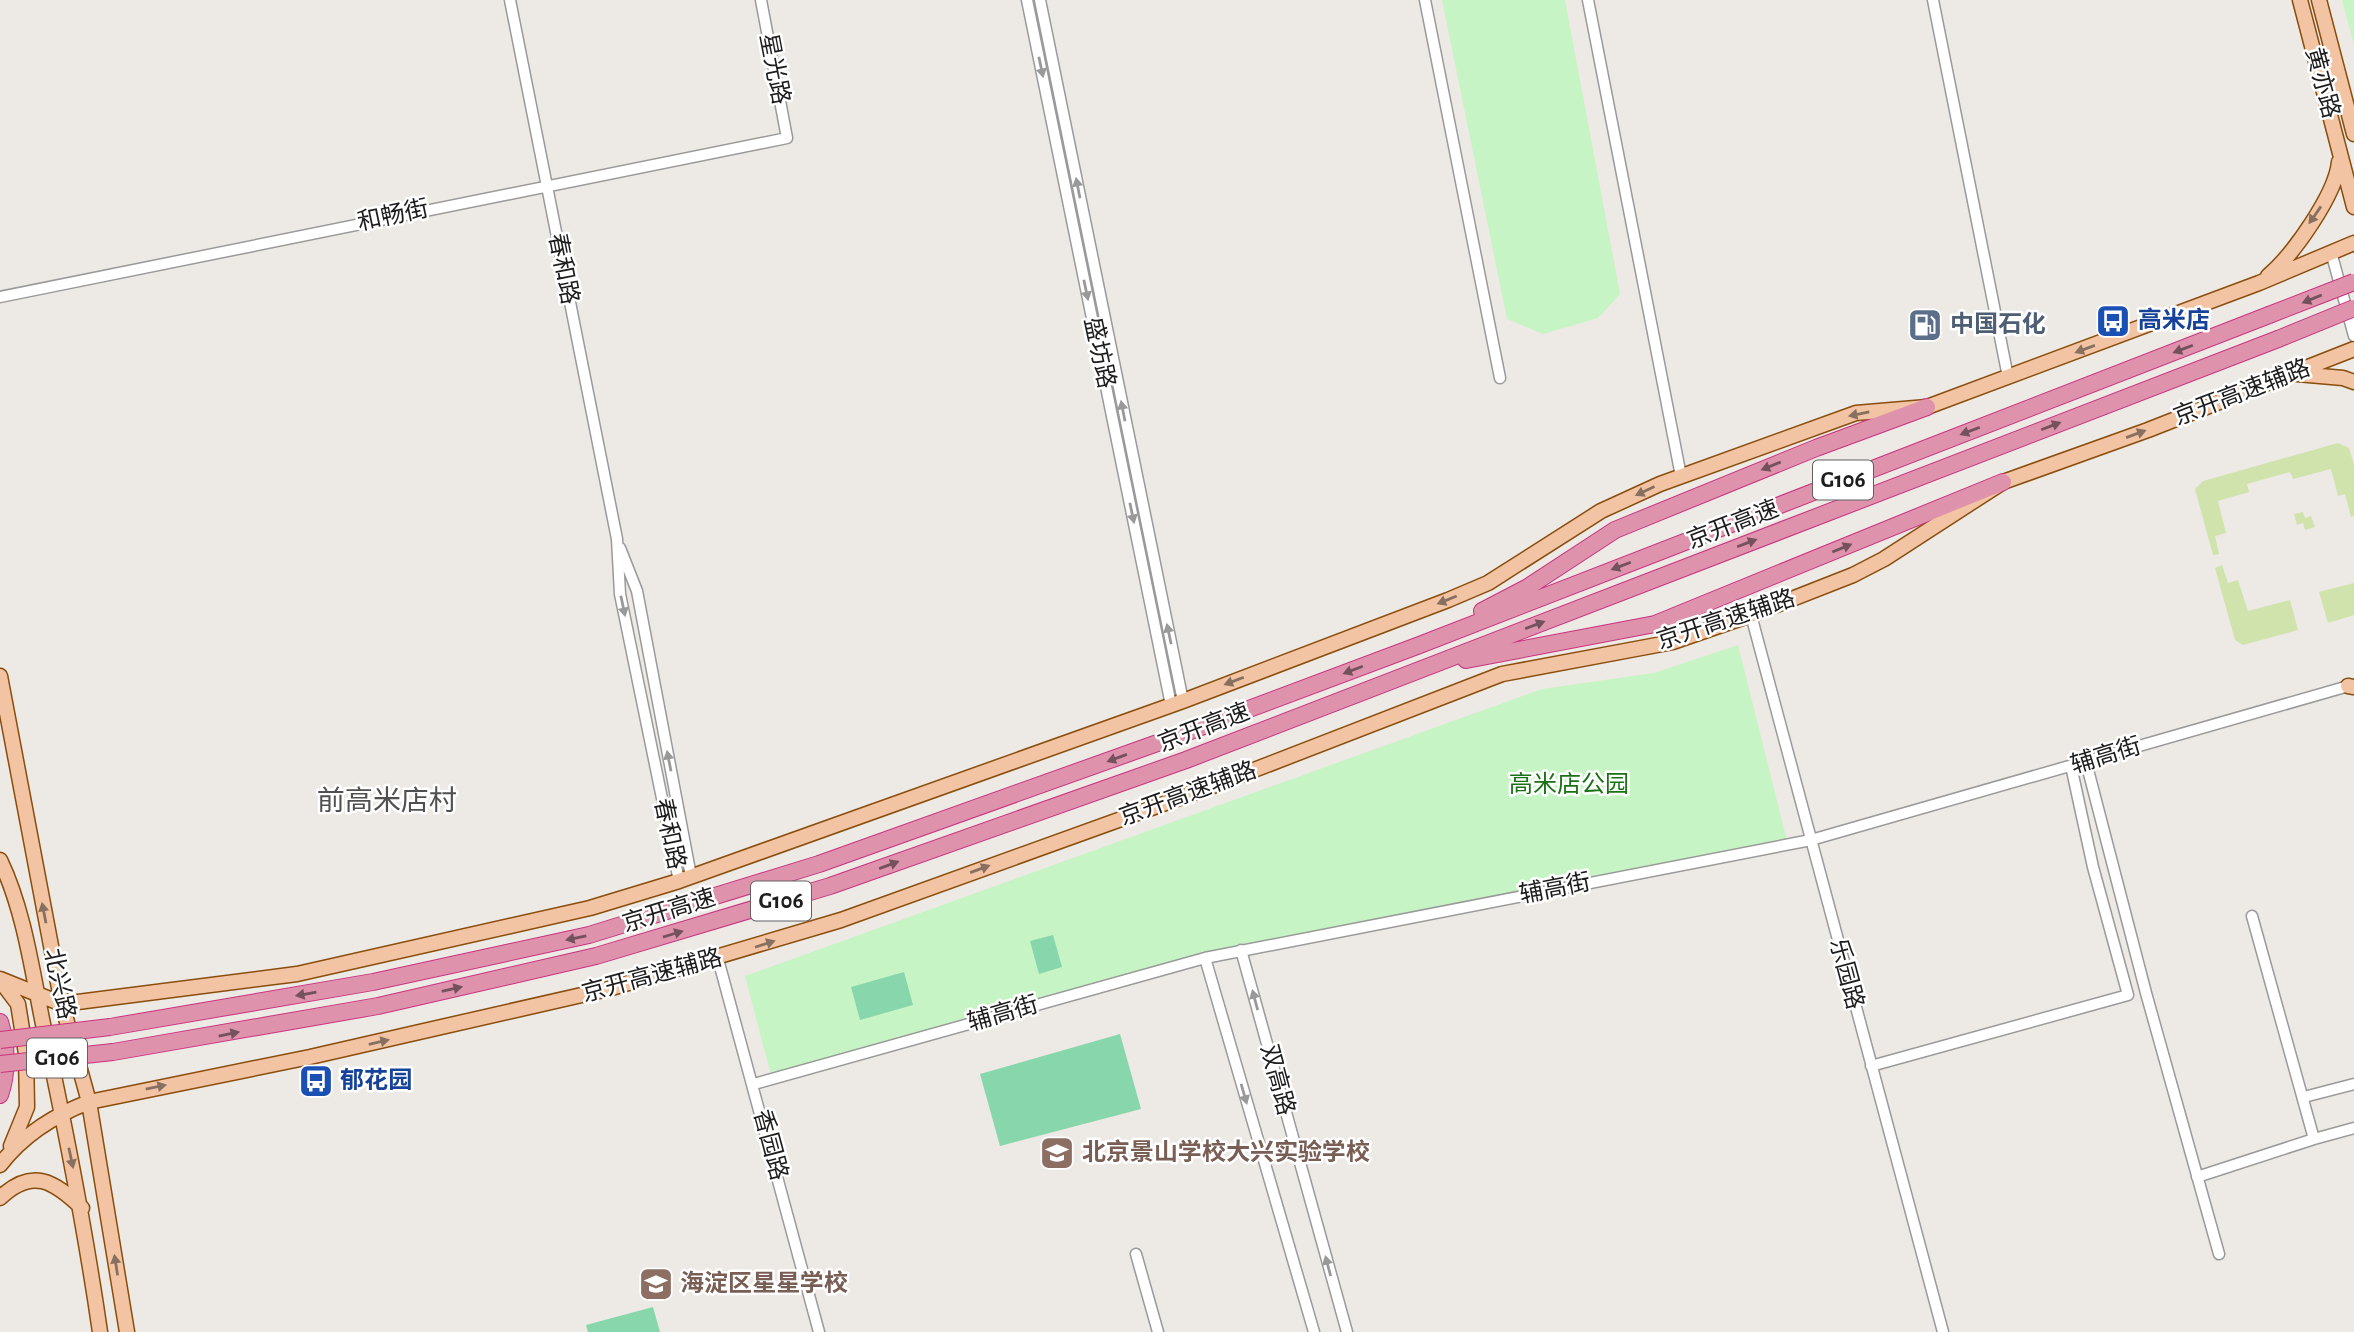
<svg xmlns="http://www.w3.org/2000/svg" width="2354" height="1332" font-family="'Alegreya Sans','Noto Sans SC',sans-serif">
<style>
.grass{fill:#d0e3ad}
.park{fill:#c7f4c4}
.pitch{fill:#88d6ac}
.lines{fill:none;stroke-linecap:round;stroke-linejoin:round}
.minor-casing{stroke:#9a9a9a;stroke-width:13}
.major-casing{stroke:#894d0d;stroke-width:17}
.highway-casing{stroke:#c9337d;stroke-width:18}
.minor{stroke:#fff;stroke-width:10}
.major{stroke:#f3c4a3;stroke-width:14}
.highway{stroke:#de92ac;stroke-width:16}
.highway-bridge-casing{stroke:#c9337d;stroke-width:18;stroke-linecap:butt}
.highway-bridge{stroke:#de92ac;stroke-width:16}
.oneway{fill:#999}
.oneway2{fill:#887060}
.oneway3{fill:#74525d}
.labels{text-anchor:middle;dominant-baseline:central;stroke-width:5;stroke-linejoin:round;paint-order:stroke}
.shield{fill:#fff;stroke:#616161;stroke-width:2}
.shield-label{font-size:23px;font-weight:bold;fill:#1d1d1d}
.street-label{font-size:24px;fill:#1d1d1d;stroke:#fff}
.transit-label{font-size:24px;font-weight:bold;fill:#164399;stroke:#fff;text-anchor:start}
.service-label{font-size:24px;font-weight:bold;fill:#4e5e75;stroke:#fff;text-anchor:start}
.park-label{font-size:24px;fill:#1b7115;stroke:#fff}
.education-label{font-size:24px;font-weight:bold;fill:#785e54;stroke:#fff;text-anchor:start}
.quarter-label{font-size:28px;fill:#505050;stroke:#fff}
</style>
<rect width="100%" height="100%" fill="#ede9e4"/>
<path class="grass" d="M2338 443 2349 448 2354 465V516L2351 517 2345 494 2338 496 2331 469 2293 479 2290 472 2247 484 2249 492 2218 501 2226 533 2215 536 2219 554 2213 555 2195 489 2203 481Z
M2303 512 2305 518 2311 516 2315 527 2305 530 2303 523 2297 525 2294 514Z
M2222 565 2228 583 2238 580 2248 611 2290 600 2298 630 2243 645 2235 640 2215 568Z
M2354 583V615L2328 623 2319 592Z"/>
<path class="park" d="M1442 0H1565L1620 294 1598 318 1543 334 1507 319Z
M2342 0H2354V44Z
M1738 645 1788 845 1287 941 772 1079 745 976 1542 689 1654 673Z"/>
<path class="pitch" d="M1053 935 1062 967 1039 974 1030 941Z
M904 972 913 1005 860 1020 851 987Z
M1120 1034 1141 1109 1000 1146 980 1074Z
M653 1307 660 1332H588L586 1325Z"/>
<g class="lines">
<g class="minor-casing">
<path id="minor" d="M510 0 617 539 620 594 679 881
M1027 0 1171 705
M1040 0 1183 701
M1425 0 1500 378
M1588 0 1681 476
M1933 0 2008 377
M2331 252 2354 336
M0 297 787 138 761 0
M620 548 637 591 691 876
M1751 615 1943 1332
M2086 762 2146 993 2219 1254
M2252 916 2314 1139 2354 1128
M1241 950 1347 1332
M1205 958 1314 1332
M718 959 819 1332
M1871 1066 2128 995 2093 867 2071 766
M754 1084 1205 958 1811 840 2352 685
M2304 1097 2354 1084
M2197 1177 2314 1139
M1136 1254 1158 1332"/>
</g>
<g class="major-casing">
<path id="major" d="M2300 0 2354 207
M2319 0 2354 134
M2268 276C2293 255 2336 194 2339 162
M2297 374 2343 378 2354 382
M0 676 62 1004 89 1102 127 1332
M2348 686 2354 687
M0 860C24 910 32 970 43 1024 65 1126 85 1228 100 1332
M0 979 62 1004 297 974 590 908 679 881 1183 701 1448 600 1488 583 1601 511 1660 484 1856 413 1927 407 2259 283 2354 243
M0 980 18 1004 26 1054 27 1107 11 1146
M0 1165C23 1135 55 1115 89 1102L310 1057 608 989 841 920 1210 787 1502 674 1673 642 1751 615 1853 575 1884 559 2003 482 2148 430 2354 349
M0 1198C32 1167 54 1181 82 1208"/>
</g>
<g class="highway-casing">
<path id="highway" d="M1482 611 1528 587 1615 530 1816 448 1927 407
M1466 660 1655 624 2003 482
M0 1022C7 1044 8 1073 0 1095
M110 1027 373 982 589 935 819 864 1177 736 1417 646 2269 315
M113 1052 378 1006 596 956 830 886 1186 760 2278 339"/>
</g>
<use href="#minor" class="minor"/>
<use href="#major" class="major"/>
<use href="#highway" class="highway"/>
<g class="highway-bridge-casing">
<path id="highway-bridge" d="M2269 315 2354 282
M2278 339 2354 308
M0 1040 110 1027
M0 1064 113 1052"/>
</g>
<use href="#highway-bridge" class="highway-bridge"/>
</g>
<defs><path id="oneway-solid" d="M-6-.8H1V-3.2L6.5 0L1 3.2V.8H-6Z" transform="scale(1.75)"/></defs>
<g class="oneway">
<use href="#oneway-solid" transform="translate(1041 67) rotate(78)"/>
<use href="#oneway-solid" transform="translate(1078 188) rotate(-101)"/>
<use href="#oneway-solid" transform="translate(1086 290) rotate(78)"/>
<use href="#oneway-solid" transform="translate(1123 411) rotate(-101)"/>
<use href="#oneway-solid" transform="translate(1132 513) rotate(78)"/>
<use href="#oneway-solid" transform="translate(623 606) rotate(78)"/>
<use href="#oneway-solid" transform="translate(1169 634) rotate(-102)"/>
<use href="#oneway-solid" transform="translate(669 761) rotate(-101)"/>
<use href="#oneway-solid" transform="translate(1255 1000) rotate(-105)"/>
<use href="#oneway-solid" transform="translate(1244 1094) rotate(74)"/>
<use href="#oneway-solid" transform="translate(1328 1266) rotate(-105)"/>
</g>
<g class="oneway2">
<use href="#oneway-solid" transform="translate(2315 215) rotate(125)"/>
<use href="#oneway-solid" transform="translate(2085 349) rotate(160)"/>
<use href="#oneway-solid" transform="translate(1859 414) rotate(169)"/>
<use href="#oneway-solid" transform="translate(2136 434) rotate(-20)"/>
<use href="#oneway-solid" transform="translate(1645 491) rotate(155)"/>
<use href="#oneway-solid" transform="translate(1447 600) rotate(158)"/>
<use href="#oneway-solid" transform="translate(1234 681) rotate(159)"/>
<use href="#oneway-solid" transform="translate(980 869) rotate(-20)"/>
<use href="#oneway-solid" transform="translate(44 913) rotate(-101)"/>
<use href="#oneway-solid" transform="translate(765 944) rotate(-18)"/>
<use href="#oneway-solid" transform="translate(379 1042) rotate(-13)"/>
<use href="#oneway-solid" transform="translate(156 1087) rotate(-12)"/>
<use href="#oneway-solid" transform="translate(71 1158) rotate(78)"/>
<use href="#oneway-solid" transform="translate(116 1265) rotate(-99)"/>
</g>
<g class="oneway3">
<use href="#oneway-solid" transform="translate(2312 299) rotate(158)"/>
<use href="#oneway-solid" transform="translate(2183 349) rotate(159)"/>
<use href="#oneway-solid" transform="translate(2051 426) rotate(-21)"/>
<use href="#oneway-solid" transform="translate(1970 431) rotate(159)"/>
<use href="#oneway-solid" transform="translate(1771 466) rotate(158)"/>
<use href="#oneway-solid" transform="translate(1747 543) rotate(-21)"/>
<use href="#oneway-solid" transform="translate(1842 548) rotate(-22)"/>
<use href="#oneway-solid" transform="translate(1621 566) rotate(159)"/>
<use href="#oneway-solid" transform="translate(1535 625) rotate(-21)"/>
<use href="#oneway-solid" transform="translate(1353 670) rotate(159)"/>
<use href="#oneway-solid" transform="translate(1117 758) rotate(160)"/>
<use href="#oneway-solid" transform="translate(889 865) rotate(-20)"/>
<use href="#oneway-solid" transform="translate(673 934) rotate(-17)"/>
<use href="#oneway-solid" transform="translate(576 938) rotate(168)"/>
<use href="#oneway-solid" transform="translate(452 989) rotate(-13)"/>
<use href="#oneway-solid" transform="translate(306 994) rotate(170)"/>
<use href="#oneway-solid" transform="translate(229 1034) rotate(-11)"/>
</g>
<defs>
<g id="bus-square" transform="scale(1.75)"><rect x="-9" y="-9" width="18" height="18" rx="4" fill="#1a4fb4" stroke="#fff"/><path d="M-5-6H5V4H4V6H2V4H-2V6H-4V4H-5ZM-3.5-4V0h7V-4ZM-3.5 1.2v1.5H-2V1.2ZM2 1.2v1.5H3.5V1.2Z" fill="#fff"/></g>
<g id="fuel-square" transform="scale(1.75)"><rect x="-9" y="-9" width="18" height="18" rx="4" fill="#5c6f8a" stroke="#fff"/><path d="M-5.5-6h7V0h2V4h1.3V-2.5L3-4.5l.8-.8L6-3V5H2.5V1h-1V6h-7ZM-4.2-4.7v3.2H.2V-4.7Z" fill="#fff"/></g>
<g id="school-square" transform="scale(1.75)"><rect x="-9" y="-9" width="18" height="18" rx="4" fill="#8d6e63" stroke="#fff"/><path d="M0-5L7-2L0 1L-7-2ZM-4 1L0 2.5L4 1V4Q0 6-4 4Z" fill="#fff"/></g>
</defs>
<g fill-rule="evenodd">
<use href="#bus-square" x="2113" y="321"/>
<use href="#fuel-square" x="1925" y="325"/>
<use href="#bus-square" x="316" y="1081"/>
<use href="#school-square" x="1057" y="1153"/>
<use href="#school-square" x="656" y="1284"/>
</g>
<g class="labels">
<g class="shield">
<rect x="1813" y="460.5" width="60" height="39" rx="5"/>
<rect x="751" y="881.5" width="60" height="39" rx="5"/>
<rect x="27" y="1038.5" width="60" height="39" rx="5"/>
</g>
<g class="shield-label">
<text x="1843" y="480">G106</text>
<text x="781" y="901">G106</text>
<text x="57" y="1058">G106</text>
</g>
<g class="street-label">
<text transform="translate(774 69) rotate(79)">星光路</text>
<text transform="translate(2322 83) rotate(75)">黄亦路</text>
<text transform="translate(393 216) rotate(-12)">和畅街</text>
<text transform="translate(563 269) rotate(79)">春和路</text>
<text transform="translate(1099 353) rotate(78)">盛坊路</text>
<text transform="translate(2242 393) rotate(-21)">京开高速辅路</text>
<text transform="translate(1733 525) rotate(-21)">京开高速</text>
<text transform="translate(1726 620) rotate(-18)">京开高速辅路</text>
<text transform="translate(1204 728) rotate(-21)">京开高速</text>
<text transform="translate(2106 756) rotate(-17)">辅高街</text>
<text transform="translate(1188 794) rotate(-20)">京开高速辅路</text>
<text transform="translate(669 834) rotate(78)">春和路</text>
<text transform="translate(1555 889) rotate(-11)">辅高街</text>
<text transform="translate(669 911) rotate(-17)">京开高速</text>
<text transform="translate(1846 974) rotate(75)">乐园路</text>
<text transform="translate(652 976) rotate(-15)">京开高速辅路</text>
<text transform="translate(59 984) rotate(78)">北兴路</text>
<text transform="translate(1003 1014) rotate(-16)">辅高街</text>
<text transform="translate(1277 1080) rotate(75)">双高路</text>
<text transform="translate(770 1145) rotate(75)">香园路</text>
</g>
<g class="transit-label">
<text x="2138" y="321">高米店</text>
<text x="340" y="1081">郁花园</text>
</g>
<g class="service-label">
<text x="1950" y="325">中国石化</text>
</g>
<g class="park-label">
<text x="1569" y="785">高米店公园</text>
</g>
<g class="education-label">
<text x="1082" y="1153">北京景山学校大兴实验学校</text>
<text x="680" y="1284">海淀区星星学校</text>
</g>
<g class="quarter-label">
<text x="387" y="802">前高米店村</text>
</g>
</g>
</svg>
